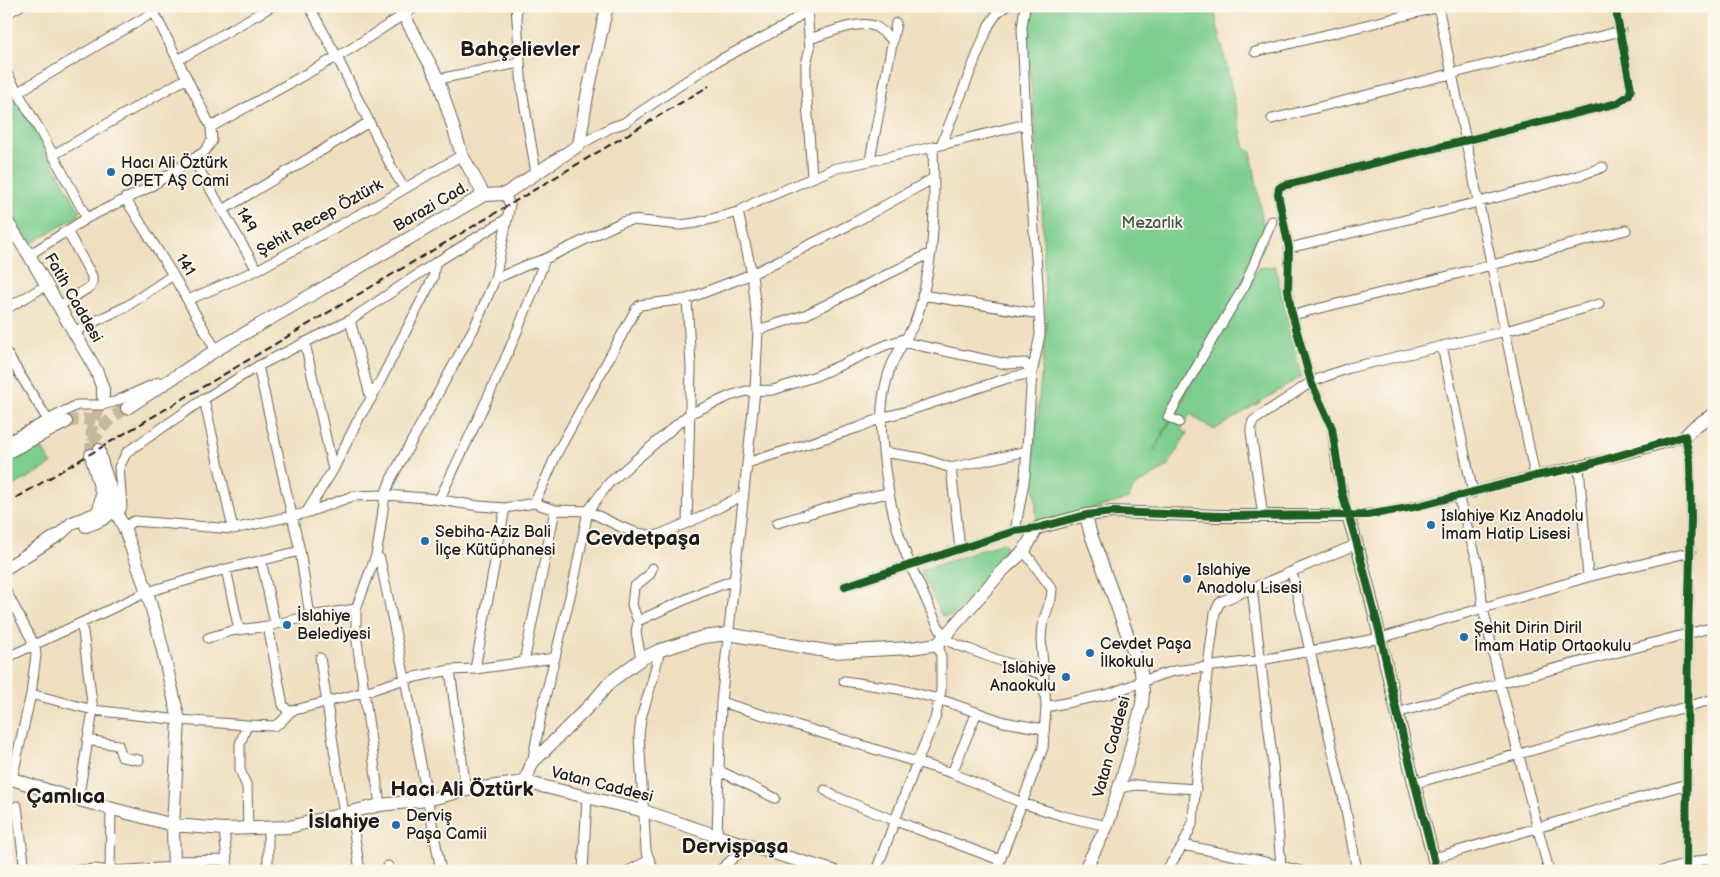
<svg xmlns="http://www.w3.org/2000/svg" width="1720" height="877" font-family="'Balsamiq Sans',sans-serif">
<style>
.green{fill:#7ccd8e;stroke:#4c7455}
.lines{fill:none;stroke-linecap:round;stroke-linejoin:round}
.secondary-tunnel{stroke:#c6b89e;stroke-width:12;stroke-dasharray:12 6;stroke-linecap:butt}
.street-casing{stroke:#666055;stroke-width:11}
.secondary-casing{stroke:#666055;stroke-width:14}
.street{stroke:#fff;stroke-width:9}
.secondary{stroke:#fff;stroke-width:12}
.rail{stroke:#1c1c1c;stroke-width:2;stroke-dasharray:8 4;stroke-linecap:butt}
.cycleway-casing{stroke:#fbf7ec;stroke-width:11}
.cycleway{stroke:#1b5e20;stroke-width:8}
.poi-dot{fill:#1f6fb2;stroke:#fbf7ec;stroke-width:2}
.labels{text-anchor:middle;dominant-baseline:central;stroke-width:4;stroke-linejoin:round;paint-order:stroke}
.poi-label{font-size:16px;fill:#1c1c1c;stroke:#fbf7ec;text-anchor:start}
.street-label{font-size:16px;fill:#1c1c1c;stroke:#fbf7ec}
.park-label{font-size:16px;fill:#3e5a44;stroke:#fbf7ec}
.district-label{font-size:21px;font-weight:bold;fill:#1c1c1c;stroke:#fbf7ec}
</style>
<rect width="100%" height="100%" fill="#fbf7ec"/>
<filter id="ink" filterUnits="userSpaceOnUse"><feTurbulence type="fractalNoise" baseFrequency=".02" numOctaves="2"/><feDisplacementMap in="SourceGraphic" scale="10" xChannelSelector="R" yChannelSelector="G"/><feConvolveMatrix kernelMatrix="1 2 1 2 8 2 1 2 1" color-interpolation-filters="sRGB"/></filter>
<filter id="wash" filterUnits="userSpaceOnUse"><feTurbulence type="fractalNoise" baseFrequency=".0096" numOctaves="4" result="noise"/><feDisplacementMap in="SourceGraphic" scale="20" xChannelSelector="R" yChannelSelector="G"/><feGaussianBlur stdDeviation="1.12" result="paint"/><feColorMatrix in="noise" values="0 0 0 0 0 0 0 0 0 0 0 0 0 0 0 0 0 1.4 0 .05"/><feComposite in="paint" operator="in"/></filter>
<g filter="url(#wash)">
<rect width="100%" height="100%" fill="#f0dfbf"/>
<path class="green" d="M1034 6H1213L1245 149 1251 151 1266 242 1154 450 1258 268 1275 266 1301 377 1214 430 1190 414 1181 430 1187 433 1167 467 1134 487 1128 499 1037 525 1033 459 1046 328 1042 203 1026 32Z
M6 88H9L13 91 80 212 79 215 34 242 30 243 27 240 6 208Z
M37 440 52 464 8 489 6 486V458Z
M1002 543 1006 545 1005 557 956 612 952 616H942L920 571Z"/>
</g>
<g filter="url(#ink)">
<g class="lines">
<path class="secondary-tunnel" d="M66 422 84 419 100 423
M92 443C103 426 109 418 127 408
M91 455 92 429 103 396"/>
<g class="street-casing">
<path id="street" d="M309 6 337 57 393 170 404 188
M516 6 522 90 536 173
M809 6 807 10 810 48 806 64V85L812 177
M1438 6 1535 476
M1615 6 1631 89 1629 95 1618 103 1282 186 1279 188 1278 194 1289 248 1288 290 1291 310 1311 382 1332 428 1337 467 1348 516C1411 512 1472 491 1534 476 1585 464 1635 454 1685 436L1690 461 1691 519 1688 635 1686 871
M6 14 20 6
M809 39C826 34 857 20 874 26 881 29 887 36 893 40
M1255 52 1444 6
M178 60 272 6
M6 72 38 127 87 218
M438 79 519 63
M18 92 154 12
M1272 119 1621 31
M211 127 349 50 417 6
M579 145 612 127 624 123 710 65 785 26 807 10
M941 145 989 25 998 12 1006 6
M933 147C934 188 936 229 928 271 925 287 921 307 915 322 907 339 895 353 889 372 878 406 881 434 885 469 891 512 900 545 919 584 924 594 940 634 945 638 951 644 961 646 969 649 993 659 1019 667 1044 675
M53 155 187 78
M193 159 257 270
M870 160 896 23
M125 198 173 275 216 350
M223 210 369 122
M1289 248 1479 202 1581 175 1603 167
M29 255 87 218 148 188 204 152 212 141 211 127 151 6
M495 279 527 265 545 259 622 222 632 220 680 225 696 223 738 212 754 203 833 169 933 147 1026 124
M922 295 1039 314
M687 299 691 367 687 522
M188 300 257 270 382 202 462 155
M59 306 90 287 92 283V276L67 231
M6 309 47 285
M1293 315 1492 265 1626 230
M350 320 371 399
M758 330 805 315 931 253
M73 332 127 306 173 275
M305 343 333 470
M1442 346 1473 493
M6 352 48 420
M258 366 300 551 310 616
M204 399 233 529
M1179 422 1168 417 1212 340 1245 285 1272 221
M6 442 77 405H101L114 402 159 382
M883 452 921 458 951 468 1027 451
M747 463 860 427 881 418 911 410 1008 378 1032 373 1025 363 1006 364 903 342
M1579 467 1588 577
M951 468 960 549
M1458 496 1478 564 1483 608 1500 683 1549 871
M439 500C477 421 516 342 545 259
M534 503 544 483 557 453 636 309 640 305 687 299 752 274 857 221 934 178
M306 513 333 470 360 416 371 399 433 278 435 263
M118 516 122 507 119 467 127 452 204 399 258 366 350 320 435 263 508 218
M1263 516 1251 432V427L1253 421 1311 382 1332 374 1349 368 1506 331 1599 304
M777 523 855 500 888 493
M124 527 134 521 233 529 306 513 353 496 385 495 427 498 479 506 505 508 534 503 555 510 588 511 621 527 637 533 656 536 701 517 743 495
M1015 531 1025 477 1032 373 1040 335 1038 284 1026 124 1022 28 1025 6
M376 555 380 559 405 679 441 871
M261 560 275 623
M652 568 650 574 634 587 632 605 638 621 702 592 734 580
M226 569 239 630
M1292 572 1345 805 1357 871
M845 586 1015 531 1037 528
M1252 588 1273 765 1281 866
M6 591 35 646 36 655 31 694 12 779
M638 621 636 632 641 659
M268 626 283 705 287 710 291 711 365 692 405 679 450 670 475 669 555 658
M208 638 231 631 268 626 310 616 356 609
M6 658 147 592 226 569 300 551
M320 658 344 814
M524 662 555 510
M475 669 505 508
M450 670 466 790
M844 681 898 689 939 699 1004 722 1044 729
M31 694 93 710 179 720 247 725 274 726 281 722 291 711
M721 702 952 773 1022 803 1063 816 1107 826
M1046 707 1109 694 1157 676 1174 671 1261 660 1381 638 1588 577 1691 552
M1397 713 1500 683 1714 627
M247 725 240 744V770L247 787 248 829
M87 740 118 745 122 757 139 760
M532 763 542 710 575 576 588 511 609 483 689 414 730 396 746 391 773 390 816 376 886 345 907 338
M718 770 775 798
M952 773 977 712
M1416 783 1714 699
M1119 788 1136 785 1196 789
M825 790 834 796 896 821 1000 860
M78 800 93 710 83 632 80 624
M380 805 356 634V609L376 555 379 539 385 495 391 479 475 326 495 279 510 205 505 194
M17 806 25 871
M351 813 360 871
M268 828V871
M224 829 228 871
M717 836 721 702 755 391 758 330 752 274 738 212
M1183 845 1261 861 1301 871
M1434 858 1687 784
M174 861 227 860
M388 866 389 871
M69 871 95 869 108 871
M110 871 111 809
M114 871 174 867
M583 871 587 797
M628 871 649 860
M654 871 646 851 639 736 641 718 652 682 660 650
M719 871 748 845
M876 871 917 762 935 719 941 691V657L938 644
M996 871 1043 748 1046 707 1041 639 1042 626 1051 598 1052 589 1024 551
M1166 871 1183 845 1193 822 1196 777 1208 666 1215 613 1219 604 1222 601 1357 544
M1662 871 1714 857"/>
</g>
<g class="secondary-casing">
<path id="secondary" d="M399 6 438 79 462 155 484 195
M6 220 29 255 96 370 103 389V396
M127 408 216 350 484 195 505 194 579 145 587 96 607 6
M1685 436 1695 426 1714 414
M6 453 66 422
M111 509 118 516 124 527 147 592 158 630 179 720 173 825 174 871
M86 526C93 523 103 521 108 515 121 501 100 468 99 450
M6 568 60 534 72 523 95 514 99 510 102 494 91 455
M6 779H12L68 797 173 825 224 829 289 827 380 805 427 800 466 790 525 782 644 811 717 836 833 871
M525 782 532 763 594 701 610 682 641 659 660 650 703 637 728 634 832 652 911 648 938 644 1003 570 1024 551 1037 528 1086 515 1113 512 1220 516H1348C1369 580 1381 646 1397 712 1409 765 1423 818 1437 871
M1084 871 1107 826 1128 759 1142 704 1143 693 1141 672 1090 532 1086 515"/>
</g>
<use href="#street" class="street"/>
<use href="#secondary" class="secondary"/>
<path class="rail" d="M6 504 709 86"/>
<g class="cycleway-casing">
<path id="cycleway" d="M845 586 1015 531 1037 528 1086 515 1113 512 1220 516 1367 515 1414 507 1535 476 1579 467 1685 436 1690 461 1691 519 1688 635 1686 871
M1437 871 1397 713 1381 638 1357 544 1342 493 1332 428 1311 382 1291 310 1288 290 1289 248 1278 194 1279 188 1282 186 1618 103 1629 95 1631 89 1615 6"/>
</g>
<use href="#cycleway" class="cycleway"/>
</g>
</g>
<g class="poi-dot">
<circle cx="111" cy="172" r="5"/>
<circle cx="1431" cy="525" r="5"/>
<circle cx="425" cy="541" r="5"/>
<circle cx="1187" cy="579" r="5"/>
<circle cx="287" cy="625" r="5"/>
<circle cx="1464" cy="637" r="5"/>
<circle cx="1090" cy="653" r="5"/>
<circle cx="1066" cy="677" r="5"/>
<circle cx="396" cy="825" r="5"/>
</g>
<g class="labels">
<g class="poi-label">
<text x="121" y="163">Hacı Ali Öztürk<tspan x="121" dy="18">OPET AŞ Cami</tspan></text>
<text x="1441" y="516">Islahiye Kız Anadolu<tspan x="1441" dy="18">İmam Hatip Lisesi</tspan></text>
<text x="435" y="532">Sebiha-Aziz Bali<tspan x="435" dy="18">İlçe Kütüphanesi</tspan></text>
<text x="1197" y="570">Islahiye<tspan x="1197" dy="18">Anadolu Lisesi</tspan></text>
<text x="297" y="616">İslahiye<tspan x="297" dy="18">Belediyesi</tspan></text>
<text x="1474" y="628">Şehit Dirin Diril<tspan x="1474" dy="18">İmam Hatip Ortaokulu</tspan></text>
<text x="1100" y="644">Cevdet Paşa<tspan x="1100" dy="18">İlkokulu</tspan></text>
<text x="1056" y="668" text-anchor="end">Islahiye<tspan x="1056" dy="18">Anaokulu</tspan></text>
<text x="406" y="816">Derviş<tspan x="406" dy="18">Paşa Camii</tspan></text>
</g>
<g class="street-label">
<text transform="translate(431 207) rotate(-30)">Barazi Cad.</text>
<text transform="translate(320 218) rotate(-29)">Şehit Recep Öztürk</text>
<text transform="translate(246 220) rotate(61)">149</text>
<text transform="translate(185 265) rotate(59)">141</text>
<text transform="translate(73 298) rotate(60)">Fatih Caddesi</text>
<text transform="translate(1112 747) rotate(-75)">Vatan Caddesi</text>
<text transform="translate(602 785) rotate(14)">Vatan Caddesi</text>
</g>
<g class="park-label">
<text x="1152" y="223">Mezarlık</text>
</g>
<g class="district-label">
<text x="520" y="49">Bahçelievler</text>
<text x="643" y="538">Cevdetpaşa</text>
<text x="462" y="789">Hacı Ali Öztürk</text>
<text x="66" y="796">Çamlıca</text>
<text x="344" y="821">İslahiye</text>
<text x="735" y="846">Dervişpaşa</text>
</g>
</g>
<rect width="1720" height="877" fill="none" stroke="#fbf7ec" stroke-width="25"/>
</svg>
